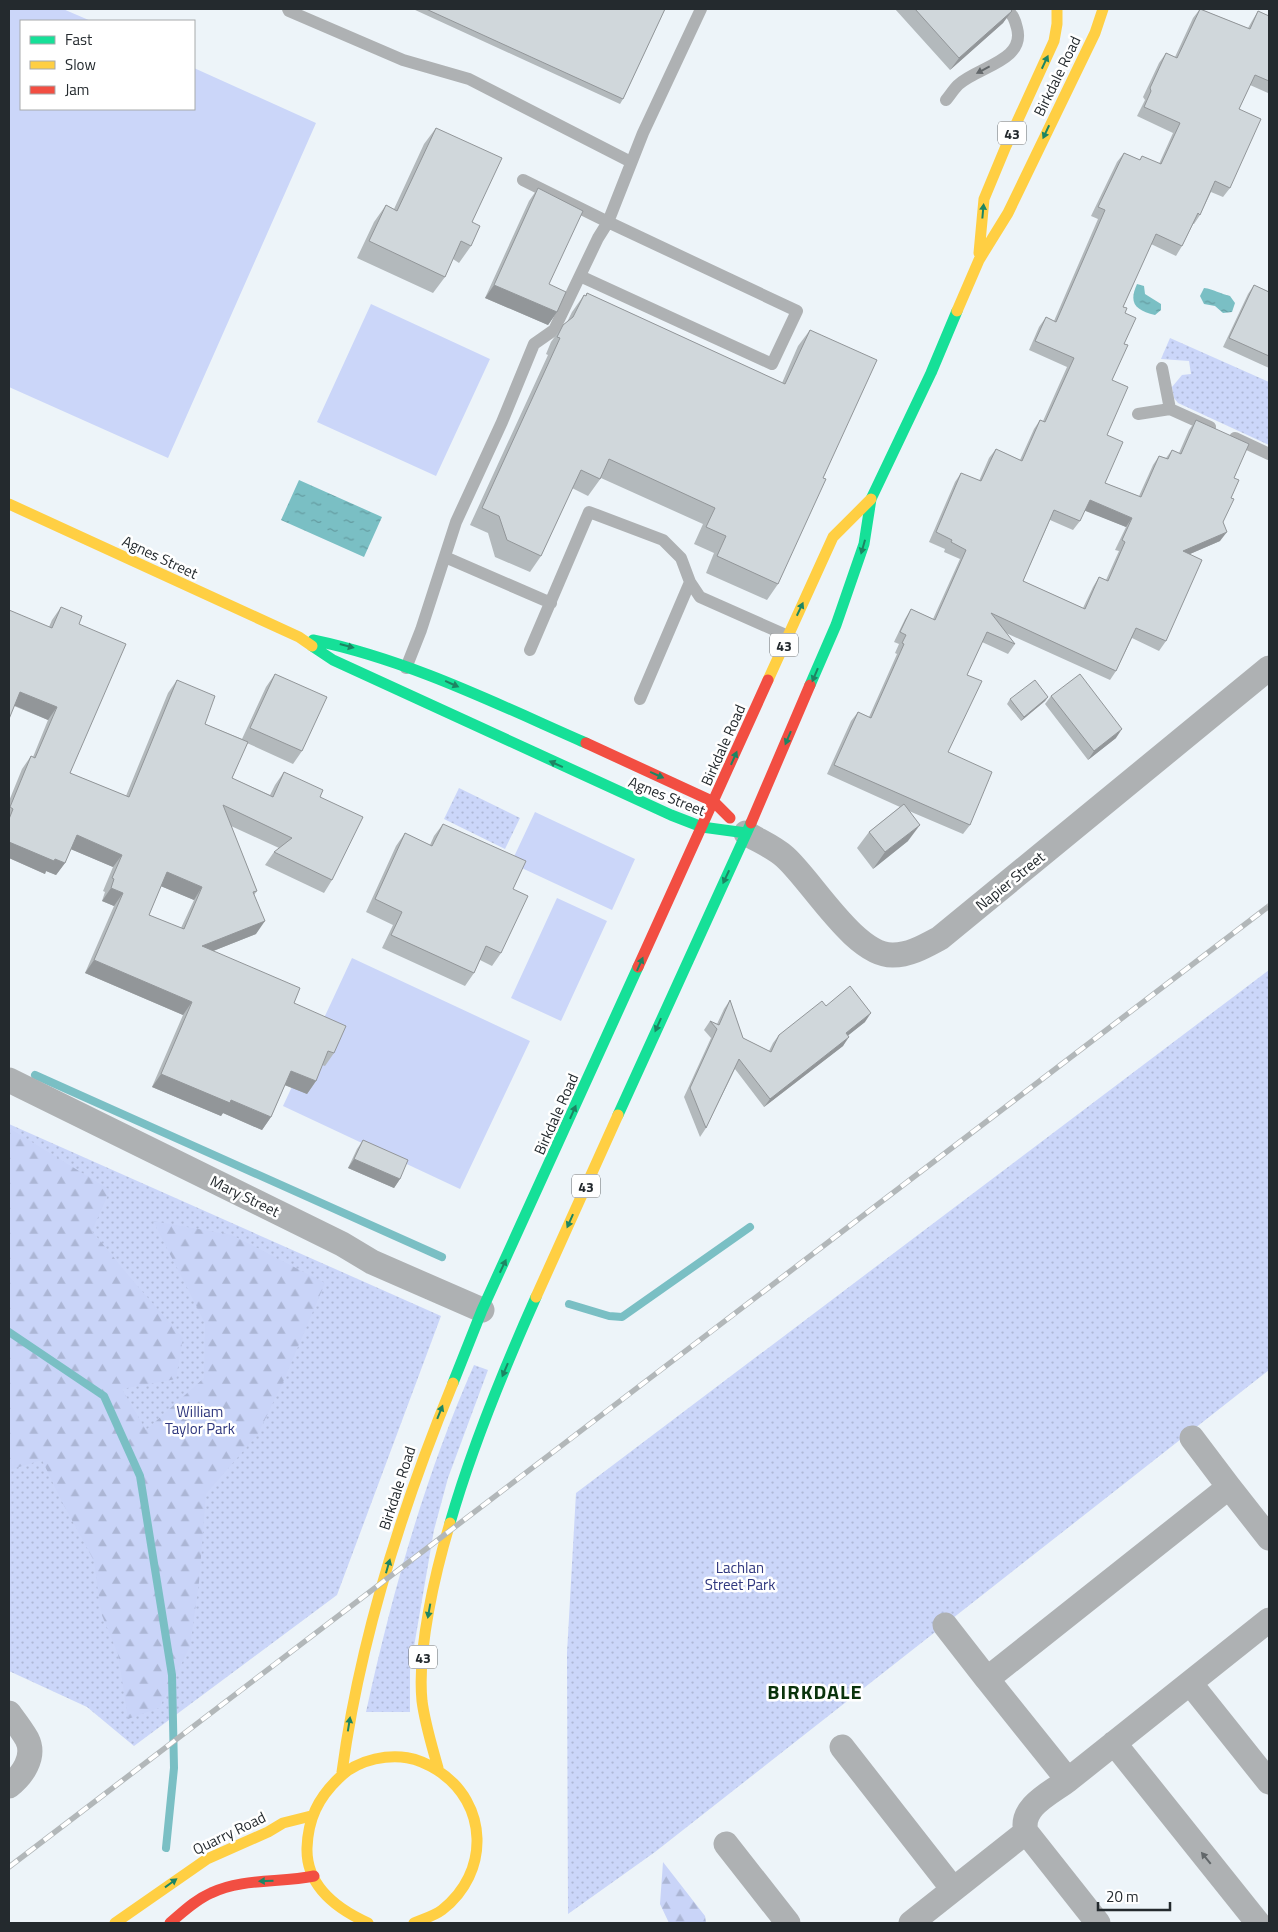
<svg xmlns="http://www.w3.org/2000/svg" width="1278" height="1932" font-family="'Titillium Web',sans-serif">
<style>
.green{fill:url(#green-dots)}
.forest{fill:url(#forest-firs)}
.pitch{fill:#cbd6f9}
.water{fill:url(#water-ripples)}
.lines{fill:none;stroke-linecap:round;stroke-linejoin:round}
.stream{stroke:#7abfc4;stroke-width:8}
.lane{stroke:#aeb1b3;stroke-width:12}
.street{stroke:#aeb1b3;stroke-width:25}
.fast{stroke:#16e098;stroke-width:11}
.slow{stroke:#ffcf43;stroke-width:11}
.jam{stroke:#f24e42;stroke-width:11}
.rail-casing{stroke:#b2b7b9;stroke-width:5.5}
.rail{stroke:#fff;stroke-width:4;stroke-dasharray:11;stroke-linecap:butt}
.wall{fill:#b3b9bc;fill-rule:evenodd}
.shaded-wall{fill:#929699}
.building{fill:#d0d7db;stroke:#929699;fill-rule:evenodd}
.oneway{fill:#1d8563}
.oneway2{fill:#62676a}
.labels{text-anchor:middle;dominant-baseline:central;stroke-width:5;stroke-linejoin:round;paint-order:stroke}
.shield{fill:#fff;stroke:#666a6d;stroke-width:1}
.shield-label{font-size:14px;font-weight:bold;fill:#242a2e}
.street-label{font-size:15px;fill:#242a2e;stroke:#fff}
.park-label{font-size:15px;fill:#2f377e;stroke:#fff}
.district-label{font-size:20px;font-weight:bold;letter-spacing:1px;fill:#0a330c;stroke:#fff}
</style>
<defs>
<pattern id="green-dots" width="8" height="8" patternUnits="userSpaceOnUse" patternTransform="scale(1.25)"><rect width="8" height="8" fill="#cbd6f9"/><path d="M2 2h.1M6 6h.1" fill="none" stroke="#aeb8d6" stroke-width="1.8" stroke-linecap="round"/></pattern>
<pattern id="forest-firs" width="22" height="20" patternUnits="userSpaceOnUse" patternTransform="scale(1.25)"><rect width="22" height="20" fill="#c9d4f8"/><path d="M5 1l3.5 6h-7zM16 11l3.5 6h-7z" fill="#acb6d5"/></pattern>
<pattern id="water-ripples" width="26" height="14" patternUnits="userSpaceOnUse" patternTransform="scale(1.25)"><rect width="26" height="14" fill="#7abfc4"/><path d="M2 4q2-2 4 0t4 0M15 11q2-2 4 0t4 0" fill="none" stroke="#649ba0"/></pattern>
</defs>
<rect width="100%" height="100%" fill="#edf4f9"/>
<path class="green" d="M1170 338 1269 382V445L1178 403 1174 398 1172 387 1182 375 1191 374 1189 361 1161 359Z
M459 788 520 818 505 849 444 819Z
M1269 970V1370L655 1852 568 1914 567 1653 576 1493Z
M9 1124 441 1316 337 1595 134 1746 87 1707 9 1671Z
M474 1365 488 1370 448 1478 434 1530 410 1670V1712H366C392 1593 425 1476 474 1365Z"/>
<path class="forest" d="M9 1128 110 1190 92 1231 134 1282 183 1338 176 1379 122 1389 146 1430 204 1378 205 1323 153 1221 232 1235 325 1283 284 1380 258 1434 206 1494 199 1582 190 1647 159 1708 128 1719 118 1654 101 1613 94 1561 61 1500 42 1460 9 1470Z
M663 1862 705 1916 706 1923H669L660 1904Z"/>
<path class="pitch" d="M9 9H63L91 21H21V109H194V68L316 123 168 458 9 387Z
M371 304 490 359 436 476 317 422Z
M535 812 635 859 612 910 511 863Z
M557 898 607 921 561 1021 511 998Z
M352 958 530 1041 460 1189 283 1106Z"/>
<path class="water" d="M1137 284 1144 286 1145 294 1161 304V310L1155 315C1136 310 1128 304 1137 284Z
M1204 288C1214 289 1220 294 1230 296L1235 303 1232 312 1223 313 1215 306 1204 304 1200 296Z
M299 480 382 517 364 557 281 520Z"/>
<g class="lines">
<path class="stream" d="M35 1075 442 1257
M569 1304 609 1316 622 1317 750 1227
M9 1332 104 1396 140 1476 172 1675 174 1768 166 1848"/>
<path class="lane" d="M288 9 289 11 403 60 469 79 631 162
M946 100C950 95 954 89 958 85 977 67 1026 61 1017 28 1015 20 1013 14 1006 9
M523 180 608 222 797 311 772 364 580 276
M1162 368 1170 409
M1138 414 1170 409 1210 427
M1235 438 1269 454
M445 557 551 603
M690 582 700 597 788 636
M530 650 589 512 663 540 681 558 690 582 640 699
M406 668 421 630 456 522 502 422 534 344 554 330 598 238 608 222 643 133 701 9"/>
<path class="street" d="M746 833C759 841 774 847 785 857 812 881 855 956 893 955 910 955 925 946 940 938L1269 668
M9 1080 342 1244 372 1262 482 1310
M1192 1438 1229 1487
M1269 1538 1229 1487 987 1679 1068 1780 1269 1620
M945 1625 987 1679
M1190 1683 1269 1782
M9 1713C15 1721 22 1730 27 1739 36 1757 22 1776 9 1786
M1114 1743 1258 1923
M842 1747 953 1889
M1068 1780C1051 1793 1019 1807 1026 1832L1098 1923
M726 1844 788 1923
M911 1923 1026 1832"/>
<path class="fast" d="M313 640C409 660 497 704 586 743
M312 646 333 660 671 815 702 827 746 833
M810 685 836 625 864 544 871 499 931 373 957 311
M618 1115 751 823
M453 1383 482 1310 638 967
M450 1523C472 1446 503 1371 536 1297"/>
<path class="slow" d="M979 253 984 199 1006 146 1054 41 1057 24V9
M957 311 979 260 1008 213 1095 33 1103 9
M9 504 299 637 312 646
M768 680 833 537 871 499
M536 1297 618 1115
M438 1768C432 1746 425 1724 422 1701 417 1650 435 1573 450 1523
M342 1772C360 1638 402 1507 453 1383
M115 1923 207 1859 268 1832 283 1823 311 1816
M368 1923C337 1909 306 1886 307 1848 308 1819 318 1798 339 1778 349 1768 362 1762 375 1759 398 1754 417 1757 437 1770 489 1803 490 1873 442 1910 434 1916 423 1919 414 1923"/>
<path class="jam" d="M586 743 714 802 730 818
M751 823 810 685
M638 967 768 680
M170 1923C183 1912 195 1900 211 1893 242 1878 280 1883 314 1876"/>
<g class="rail-casing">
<path id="rail" d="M9 1867 1269 906"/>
</g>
<use href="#rail" class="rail"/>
</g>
<path class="wall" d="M413 9H665L623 99 620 104Z
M895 9H1010L1003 23 950 70Z
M1200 9 1248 28 1252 21 1258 11 1269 16V92L1268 93 1250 85 1239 109 1230 188 1223 197 1211 192 1200 215 1194 224H1193L1182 246 1176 256 1151 244 1123 307 1125 313 1124 344 1112 380 1107 435 1105 483 1139 496 1153 465 1159 456 1166 458 1172 450 1179 453 1189 430 1196 420 1234 478 1231 498 1223 522 1220 541 1190 554 1166 641 1159 651 1132 638 1116 671 1110 680 1006 633 1015 644 1008 654 982 642 967 675 948 752 970 825 963 834 909 811 908 841 873 869 857 848 869 832 900 807 827 774 851 721 858 712 869 717 897 654 895 653 899 644 894 642 905 619 911 609 933 619 960 559 944 552 945 549 929 542 955 482 961 473 979 481 989 458 996 449 1020 460 1034 429 1040 420 1043 421 1067 367 1029 350 1039 327 1046 317 1054 321 1098 219 1091 216 1117 162 1124 153 1140 160 1142 156 1159 164 1173 133 1137 116 1145 100 1143 97 1159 63 1166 53 1175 57 1193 18ZM1085 510 1126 527 1115 550 1119 551 1106 580 1099 577 1093 587 1083 608 1023 581 1050 520 1073 530 1080 521Z
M436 128 472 222 471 246 459 263 453 259 445 277 433 293 357 258 374 222 386 205 394 209 424 144Z
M538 188 549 284 557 312 548 325 485 298 529 201Z
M1254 285 1269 292V368L1223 347 1248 294Z
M587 293 782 383 798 346 810 330 823 478 778 584 767 600 706 573 714 553 694 544 703 524 601 478 588 496 572 488 541 556 530 572 495 557 488 533 470 525 548 355 546 354 551 342 563 325 567 322 572 312 584 295 585 296Z
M61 607 79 624 70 773 126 796 168 693 177 680 205 724 242 739 266 687 275 674 302 751 293 764 247 743 232 778 270 795 275 785 284 772 320 797 332 880 324 893 265 865 274 852 279 848 231 826 257 891 254 895 256 934 213 951 294 1003 334 1053 325 1066 322 1065 316 1081 307 1094 285 1085 271 1117 262 1130 223 1113 221 1116 152 1087 183 1015 85 973 114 906 102 901 105 892 103 891 113 867 71 849 65 863 56 875 46 871 45 874 9 858V801L22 769 31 756 33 757 48 720 14 706 52 620ZM161 886 194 900 181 928 149 915Z
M1051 696 1116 738 1088 760 1045 704Z
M1048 697 1045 701 1021 721 1007 704 1010 699Z
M443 824 513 889 501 953 492 966 480 960 474 973 465 986 382 948 393 925 366 912 396 846 405 833 430 845 434 836Z
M730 1000 743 1038 769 1051 773 1043 779 1035 826 1006 865 1022 848 1035 843 1046 764 1107 735 1069 706 1128 700 1137 684 1097 711 1038 704 1030 710 1021 717 1024 724 1009Z
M363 1140 400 1179 394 1188 348 1168 357 1149Z"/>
<path class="shaded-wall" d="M1012 11 1003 23 950 70 959 58Z
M494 285 557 312 548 325 485 298Z
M1090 500 1132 518 1126 527 1083 510Z
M1227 532 1220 541 1176 560 1183 551Z
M20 692 57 707 48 720 11 704Z
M1048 697 1045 701 1021 721 1024 717Z
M1122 729 1116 738 1088 760 1094 751Z
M920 825 908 841 873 869 885 852Z
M77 835 122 855 113 867 68 848Z
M9 842 55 859 65 863 56 875 46 871 45 874 9 858Z
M167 872 202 887 194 900 158 885Z
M111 888 123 893 114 906 102 901Z
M265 921 256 934 193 959 202 946Z
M94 960 192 1002 183 1015 85 973Z
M871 1013 865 1022 840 1042 846 1033Z
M849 1037 843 1046 764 1107 770 1099Z
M291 1071 316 1081 307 1094 282 1084Z
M161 1074 231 1100 271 1117 262 1130 223 1113 221 1116 152 1087Z
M354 1159 400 1179 394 1188 348 1168Z"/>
<path class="building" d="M426 9H665L623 99Z
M915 9H1010L1012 11 959 58Z
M1200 9 1250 29 1258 11 1269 16V81L1255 75 1239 109 1261 119 1230 188 1215 181 1200 215 1198 213 1182 246 1156 234 1123 307 1127 308 1125 313 1136 318 1124 344 1128 345 1112 380 1128 387 1107 435 1123 442 1105 483 1141 497 1159 456 1168 459 1172 450 1181 454 1196 420 1249 444 1234 478 1239 480 1231 498 1234 499 1223 522 1227 532 1183 551 1202 560 1166 641 1136 628 1116 671 991 613 1015 644 987 632 967 675 982 681 948 752 992 772 970 825 834 765 858 712 871 718 904 644 902 643 906 635 900 632 911 609 935 620 966 550 951 542 952 540 936 532 961 473 981 481 996 449 1022 461 1040 420 1045 422 1074 358 1035 341 1046 317 1056 322 1105 210 1098 207 1124 153 1140 160 1142 156 1161 164 1180 123 1144 107 1151 91 1150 88 1166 53 1177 58ZM1090 500 1132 518 1122 540 1125 542 1108 581 1099 577 1085 609 1023 581 1054 510 1080 521Z
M436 128 502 158 472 222 480 226 471 246 461 241 445 277 369 241 386 205 397 211Z
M538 188 583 211 549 284 566 292 557 312 494 285Z
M1254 285 1269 292V356L1229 338Z
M587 293 785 384 810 330 877 360 823 478 826 479 778 584 717 556 726 536 706 527 715 508 609 459 600 479 581 470 541 556 507 540 499 516 482 508 560 338 557 337 563 325 573 317 584 295 586 296Z
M61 607 82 616 79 624 126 644 70 773 129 797 177 680 215 696 205 724 248 742 232 778 273 797 284 772 323 790 320 797 363 817 332 880 274 852 292 838 223 805 257 891 253 892 265 921 202 946 300 988 294 1003 346 1026 334 1053 328 1051 316 1081 291 1071 271 1117 231 1100 230 1103 161 1074 192 1002 94 960 123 893 111 888 114 879 112 878 122 855 77 835 65 863 55 859 54 861 9 842V819L13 809 10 807 31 756 35 758 57 707 20 692 9 719V610L52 628ZM167 872 202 887 184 929 149 915Z
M275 674 327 697 302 751 250 728Z
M1080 674 1122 729 1094 751 1051 696Z
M1035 680 1048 697 1024 717 1010 699Z
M904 804 920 825 885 852 869 832Z
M443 824 526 861 513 889 528 896 501 953 486 946 474 973 391 935 402 912 375 899 405 833 432 846Z
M850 986 871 1013 846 1033 849 1037 770 1099 739 1059 706 1128 690 1088 717 1029 710 1021 719 1025 730 1000 743 1038 771 1052 779 1035 822 1001 826 1006Z
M363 1140 408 1160 400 1179 354 1159Z"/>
<defs><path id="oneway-solid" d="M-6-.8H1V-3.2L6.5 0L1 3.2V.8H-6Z" transform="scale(1.25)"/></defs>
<g class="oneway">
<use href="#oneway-solid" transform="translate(1045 62) rotate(-65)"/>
<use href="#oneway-solid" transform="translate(1046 132) rotate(115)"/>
<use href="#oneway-solid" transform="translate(983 211) rotate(-85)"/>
<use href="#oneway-solid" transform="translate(863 547) rotate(106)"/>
<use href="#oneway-solid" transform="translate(800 609) rotate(-65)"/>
<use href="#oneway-solid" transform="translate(347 646) rotate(15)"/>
<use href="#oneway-solid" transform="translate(815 675) rotate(113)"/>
<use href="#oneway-solid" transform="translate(452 684) rotate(24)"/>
<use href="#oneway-solid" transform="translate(788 738) rotate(113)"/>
<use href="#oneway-solid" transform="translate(734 758) rotate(-66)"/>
<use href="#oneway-solid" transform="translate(556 764) rotate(-156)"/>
<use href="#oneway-solid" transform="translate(657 775) rotate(24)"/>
<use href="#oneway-solid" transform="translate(726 877) rotate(115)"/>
<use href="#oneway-solid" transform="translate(640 964) rotate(-66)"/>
<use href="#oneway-solid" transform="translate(658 1025) rotate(114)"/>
<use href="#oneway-solid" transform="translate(573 1112) rotate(-66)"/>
<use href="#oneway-solid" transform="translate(570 1221) rotate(114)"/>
<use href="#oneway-solid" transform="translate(503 1266) rotate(-65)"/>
<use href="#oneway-solid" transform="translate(505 1370) rotate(113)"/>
<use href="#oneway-solid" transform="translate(440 1412) rotate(-68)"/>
<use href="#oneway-solid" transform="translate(388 1566) rotate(-74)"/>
<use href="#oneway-solid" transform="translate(429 1611) rotate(100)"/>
<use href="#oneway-solid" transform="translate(349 1724) rotate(-81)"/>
<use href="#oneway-solid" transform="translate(266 1881) rotate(178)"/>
<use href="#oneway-solid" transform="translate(171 1883) rotate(-36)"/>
</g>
<g class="oneway2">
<use href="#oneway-solid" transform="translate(983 70) rotate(152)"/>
<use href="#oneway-solid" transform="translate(1206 1858) rotate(-129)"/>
</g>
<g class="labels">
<g class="shield">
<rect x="998" y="121.5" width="28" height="23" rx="4"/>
<rect x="770" y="633.5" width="28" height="23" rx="4"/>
<rect x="572" y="1174.5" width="28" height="23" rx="4"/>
<rect x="409" y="1645.5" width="28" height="23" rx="4"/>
</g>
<g class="shield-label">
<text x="1012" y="133">43</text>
<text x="784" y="645">43</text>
<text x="586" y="1186">43</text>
<text x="423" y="1657">43</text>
</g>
<g class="street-label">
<text transform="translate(1057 76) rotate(-64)">Birkdale Road</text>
<text transform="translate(160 557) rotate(25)">Agnes Street</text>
<text transform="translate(723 745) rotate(-66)">Birkdale Road</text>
<text transform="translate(667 796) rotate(22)">Agnes Street</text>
<text transform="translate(1010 881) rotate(-39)">Napier Street</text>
<text transform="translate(556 1114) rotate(-66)">Birkdale Road</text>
<text transform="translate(245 1196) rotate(26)">Mary Street</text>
<text transform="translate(397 1488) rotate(-72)">Birkdale Road</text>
<text transform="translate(229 1833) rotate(-26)">Quarry Road</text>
</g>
<g class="park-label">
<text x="200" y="1411">William<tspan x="200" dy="17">Taylor Park</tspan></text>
<text x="740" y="1567">Lachlan<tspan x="740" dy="17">Street Park</tspan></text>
</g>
<g class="district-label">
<text x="815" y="1691">BIRKDALE</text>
</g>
</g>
<rect width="1278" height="1932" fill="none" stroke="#242a2e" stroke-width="20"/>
<rect x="20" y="20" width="175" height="90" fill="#ffffff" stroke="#a7aaab"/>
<rect x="30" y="36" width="25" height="8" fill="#16e098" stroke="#a7aaab"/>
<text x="65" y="45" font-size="15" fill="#242a2e">Fast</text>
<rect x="30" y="61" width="25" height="8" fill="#ffcf43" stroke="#a7aaab"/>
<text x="65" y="70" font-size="15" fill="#242a2e">Slow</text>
<rect x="30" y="86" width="25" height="8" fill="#f24e42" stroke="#a7aaab"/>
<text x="65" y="95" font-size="15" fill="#242a2e">Jam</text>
<path d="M1098 1902v8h72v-8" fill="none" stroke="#242a2e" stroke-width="2.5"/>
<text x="1106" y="1902" font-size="15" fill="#242a2e" stroke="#ffffff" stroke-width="4" paint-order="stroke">20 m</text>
</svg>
